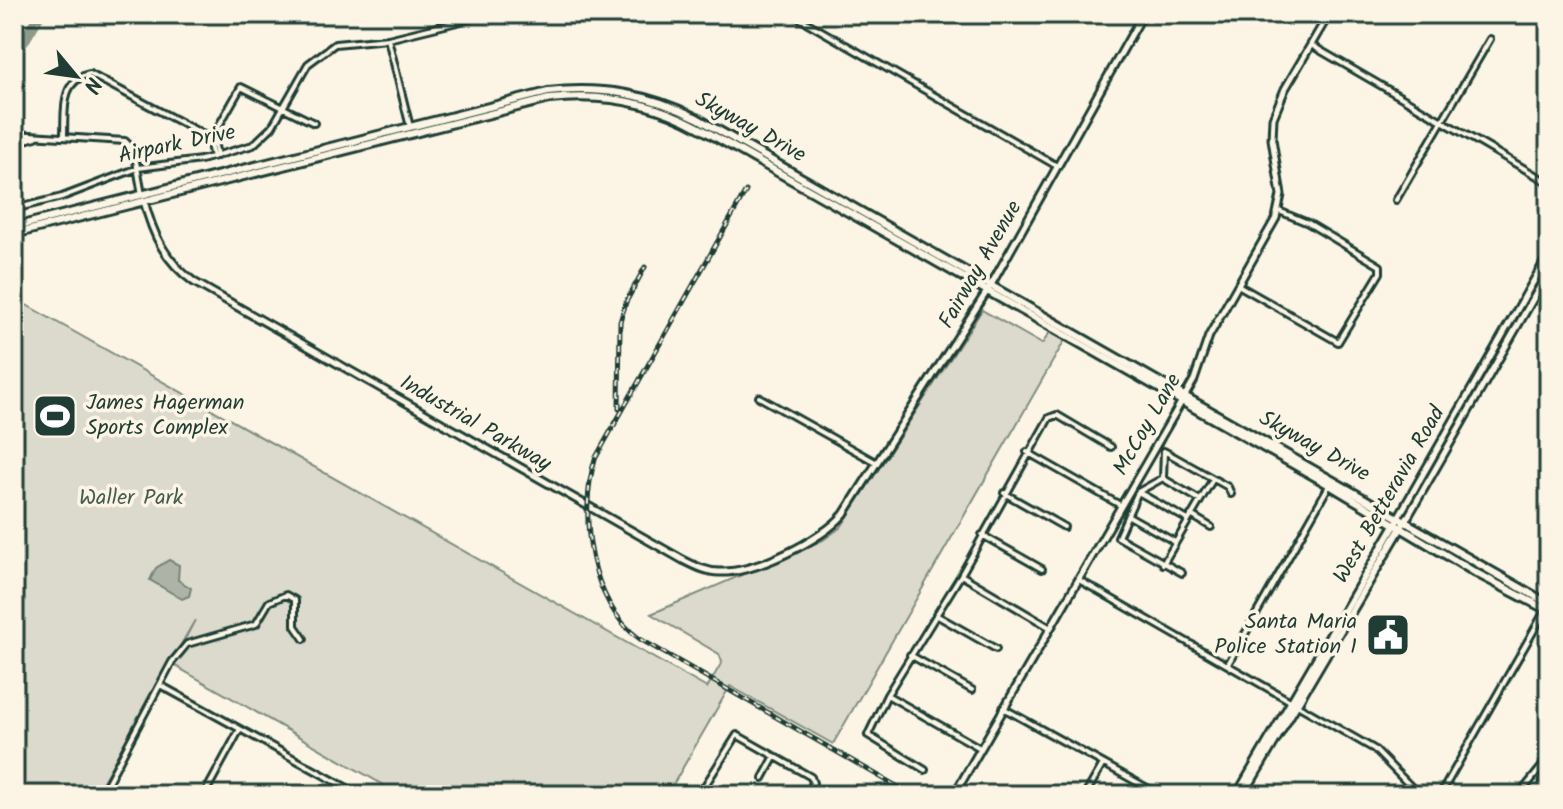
<svg xmlns="http://www.w3.org/2000/svg" width="1563" height="809" font-family="Kalam,sans-serif">
<style>
.green{fill:#dcdacc;stroke:#7e8c80;stroke-width:2}
.water{fill:#aeb3a7;stroke:#758479;stroke-width:2}
.lines{fill:none;stroke-linecap:round;stroke-linejoin:round}
.taxiway{stroke:#8e998c;stroke-width:11}
.minor-casing{stroke:#1f3d34;stroke-width:10}
.tertiary-casing{stroke:#1f3d34;stroke-width:11}
.secondary-casing{stroke:#1f3d34;stroke-width:12}
.minor{stroke:#fcf5e5;stroke-width:4}
.tertiary{stroke:#fcf5e5;stroke-width:5}
.secondary{stroke:#fcf5e5;stroke-width:6}
.rail-casing{stroke:#1f3d34;stroke-width:5}
.rail{stroke:#fcf5e5;stroke-width:2;stroke-dasharray:6;stroke-linecap:butt}
.labels{text-anchor:middle;dominant-baseline:central;stroke-width:7;stroke-linejoin:round;paint-order:stroke}
.street-label{font-size:22px;fill:#1f3d34;stroke:#fcf5e5}
.poi-label{font-size:22px;fill:#1f3d34;stroke:#fcf5e5;text-anchor:start}
.park-label{font-size:22px;fill:#455c52;stroke:#fcf5e5}
</style>
<rect width="100%" height="100%" fill="#fcf5e5"/>
<filter id="ink" filterUnits="userSpaceOnUse"><feTurbulence type="fractalNoise" baseFrequency=".0125" numOctaves="2"/><feDisplacementMap in="SourceGraphic" scale="16" xChannelSelector="R" yChannelSelector="G"/><feConvolveMatrix kernelMatrix="1 2 1 2 8 2 1 2 1" color-interpolation-filters="sRGB"/></filter>
<g filter="url(#ink)">
<path class="green" d="M14 298 707 688 722 662 719 654 651 614 823 540 841 527 982 310 1042 344 1050 332 1065 340 833 744 730 686 667 795H401L172 664 195 620 95 795H14Z"/>
<path class="water" d="M169 560 179 565 178 580 191 588 189 596 182 599 150 580 156 568Z"/>
<g class="lines">
<path class="taxiway" d="M14 50 22 44 40 14"/>
<g class="minor-casing">
<path id="minor" d="M792 14 1057 166
M388 39 410 127
M1311 45 1549 183
M14 134 125 141 134 150 142 195
M64 135C65 111 60 80 90 74L208 137
M208 137 213 157
M14 143 36 137
M217 156 213 136 241 87 314 123
M1396 200 1490 39
M14 209 62 197 138 168 201 160 253 145 272 127 308 64 335 44 388 39 490 14
M1238 285 1338 342 1380 273V266L1308 223 1279 211
M759 397 877 463
M1164 451 1228 487 1231 494
M1027 452 1120 505
M1164 479 1200 500
M1138 492 1118 537 1182 573
M1138 492 1188 520
M1138 492 1163 478 1164 451
M1004 493 1064 527
M1191 515 1211 527
M1129 516 1175 542
M982 535 1042 569
M1163 564 1213 479
M961 575 1049 627
M1079 580 1374 749 1419 795
M936 615 996 649
M910 655 972 690
M1228 664 1330 484
M160 685 360 795
M887 695 980 748
M1003 708 1160 795
M925 770 868 735 887 695 961 575 1049 418 1057 415 1111 447
M763 778 775 756
M101 795 172 662 187 644 256 624 269 602 286 595 295 600V626L304 639
M204 795 240 729
M699 795 737 735 811 777 813 783 807 795
M1085 795 1103 764
M1440 795 1546 609
M1519 795 1549 758"/>
</g>
<g class="tertiary-casing">
<path id="tertiary" d="M144 201C153 235 165 261 194 282L683 560C695 566 706 572 719 572 754 574 822 540 844 514L991 285 1143 14
M1399 516 1549 254
M1406 520 1549 271
M954 795 1194 380 1209 336 1276 218 1281 195 1272 139 1273 118 1285 89 1329 14"/>
</g>
<g class="secondary-casing">
<path id="secondary" d="M14 227 548 92C602 86 649 94 697 118L1549 604
M14 234 549 99C602 93 651 101 698 127L1326 483 1476 573 1549 611
M1237 795 1396 523
M1243 795 1402 526"/>
</g>
<use href="#minor" class="minor"/>
<use href="#tertiary" class="tertiary"/>
<use href="#secondary" class="secondary"/>
<g class="rail-casing">
<path id="rail" d="M746 191 595 459C578 515 590 604 640 639L912 795
M619 409 620 322 626 302 645 267"/>
</g>
<use href="#rail" class="rail"/>
</g>
</g>
<defs>
<g id="stadium-square" transform="scale(2.3)"><rect x="-9" y="-9" width="18" height="18" rx="4" fill="#1f3d34" stroke="#fcf5e5"/><path d="M0-5a6.5 5 0 1 0 0 10a6.5 5 0 1 0 0-10ZM-3.5-1.8h7v3.6h-7Z" fill="#fff"/></g>
<g id="civic-square" transform="scale(2.3)"><rect x="-9" y="-9" width="18" height="18" rx="4" fill="#1f3d34" stroke="#fcf5e5"/><path d="M-.6-6.5H3V-4.5H.6V-3L4-1V1h2V6H-6V1h2V-1L-.6-3ZM-1.2 2.5V6h2.4V2.5Z" fill="#fff"/></g>
</defs>
<g fill-rule="evenodd">
<use href="#stadium-square" x="55" y="416"/>
<use href="#civic-square" x="1388" y="635"/>
</g>
<g class="labels">
<g class="street-label">
<text transform="translate(750 128) rotate(29)">Skyway Drive</text>
<text transform="translate(177 145) rotate(-12)">Airpark Drive</text>
<text transform="translate(981 265) rotate(-60)">Fairway Avenue</text>
<text transform="translate(475 424) rotate(30)">Industrial Parkway</text>
<text transform="translate(1148 425) rotate(-60)">McCoy Lane</text>
<text transform="translate(1314 447) rotate(29)">Skyway Drive</text>
<text transform="translate(1390 495) rotate(-60)">West Betteravia Road</text>
</g>
<g class="poi-label">
<text x="86" y="403">James Hagerman<tspan x="86" dy="25">Sports Complex</tspan></text>
<text x="1357" y="622" text-anchor="end">Santa Maria<tspan x="1357" dy="25">Police Station 1</tspan></text>
</g>
<g class="park-label">
<text x="131" y="498">Waller Park</text>
</g>
</g>
<rect width="1563" height="809" fill="none" stroke="#fcf5e5" stroke-width="48"/>
<rect x="24" y="24" width="1515" height="761" fill="none" stroke="#1f3d34" stroke-width="3" filter="url(#ink)"/>
<g transform="translate(76 76) rotate(119)" stroke="#fcf5e5" stroke-width="6" paint-order="stroke">
<path d="M0-6L14 30L0 20L-14 30Z" fill="#1f3d34"/>
<text y="-12" font-size="22" font-weight="bold" text-anchor="middle" fill="#1f3d34">N</text>
</g>
</svg>
